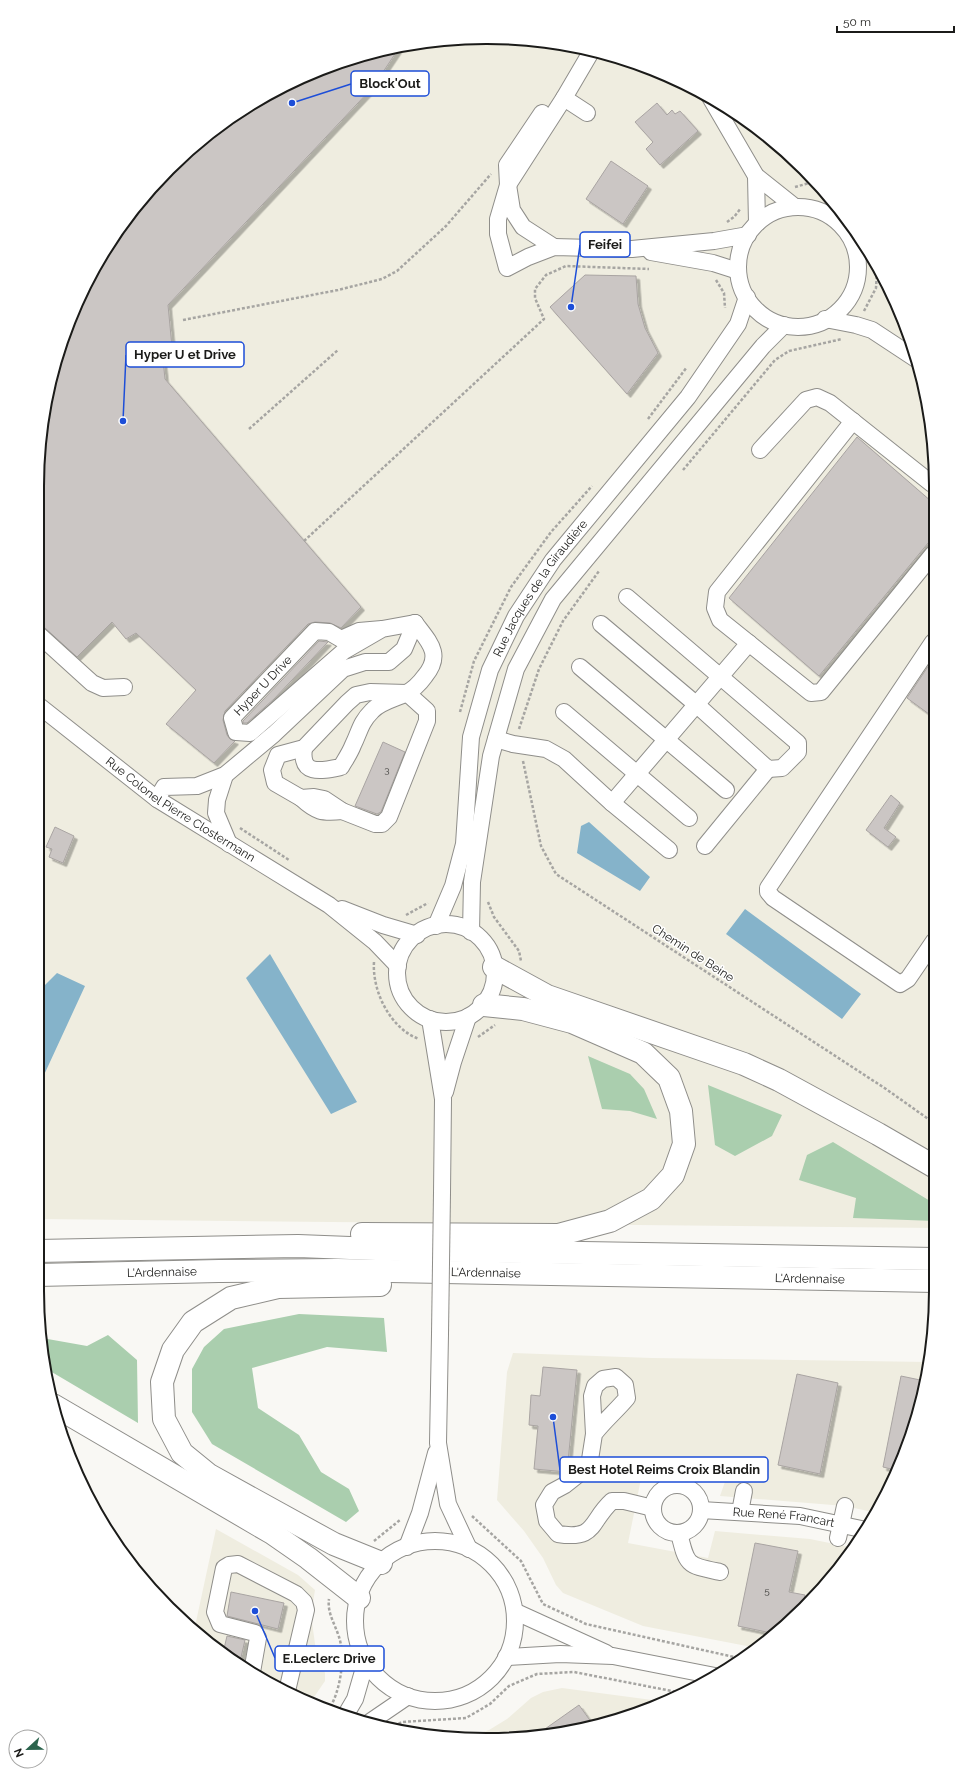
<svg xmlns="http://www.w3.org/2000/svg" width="973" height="1777" font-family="Raleway,sans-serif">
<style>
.built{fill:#efede0}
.green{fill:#acd1b1}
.forest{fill:#aaceae}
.water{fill:#85b3ca}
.building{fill:#cbc6c4;stroke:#a9a4a2;filter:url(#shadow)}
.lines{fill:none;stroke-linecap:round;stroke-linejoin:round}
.minor-casing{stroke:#8f8e8a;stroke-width:18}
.highway-casing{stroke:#8f8e8a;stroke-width:24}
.path{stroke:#a6a5a2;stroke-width:2.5;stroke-dasharray:3 2;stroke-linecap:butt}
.minor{stroke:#fff;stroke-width:16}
.highway{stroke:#fff;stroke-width:22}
.minor-bridge-casing{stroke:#8f8e8a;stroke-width:18;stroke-linecap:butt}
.minor-bridge{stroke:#fff;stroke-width:16}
.labels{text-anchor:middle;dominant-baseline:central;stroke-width:3;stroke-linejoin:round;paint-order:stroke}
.number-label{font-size:10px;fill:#474644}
.street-label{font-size:12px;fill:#1b1b19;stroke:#fff}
.rim{fill:none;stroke:#1b1b19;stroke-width:2}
.leader{fill:none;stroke:#1d4ed8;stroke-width:1.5}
.callout-dot{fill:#1d4ed8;stroke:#fff;stroke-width:1.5}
.callout{fill:#fff;stroke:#1d4ed8;stroke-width:1.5}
.callout-label{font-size:13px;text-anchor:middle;font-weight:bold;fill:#1b1b19}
</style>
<defs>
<filter id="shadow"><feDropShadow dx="3.5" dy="3.5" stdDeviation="0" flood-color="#0004"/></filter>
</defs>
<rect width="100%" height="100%" fill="#f9f8f4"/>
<path class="built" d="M457 38 545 41 631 61 711 97 783 149 860 237 912 342 932 428 935 1228 37 1219 38 457 52 370 148 190 213 130 287 83 370 52Z
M513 1353 652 1358 928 1362 921 1407 877 1513 845 1506 720 1496 727 1476 645 1459 628 1543 708 1558 715 1531 810 1539 854 1548 843 1564 783 1628 757 1648 643 1626 563 1593 556 1585 543 1558 524 1531 497 1500 507 1372Z
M216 1529 298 1575 315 1590 311 1615 316 1651 325 1673V1681L310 1703 237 1664 194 1631Z
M562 1688 667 1702 659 1706 603 1725 516 1739H462L489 1730 507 1719 531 1698 543 1692Z"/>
<path class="green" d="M483 1732 488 1739H462Z"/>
<path class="forest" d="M588 1056 630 1074 644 1089 657 1119 630 1111 602 1109Z
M708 1085 782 1115 772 1136 735 1156 715 1145Z
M833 1142 935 1204V1221L853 1218 856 1198 799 1180 807 1155Z
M299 1314 384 1318 387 1352 327 1347 252 1368 258 1408 299 1435 321 1472 349 1489 359 1511 346 1522 212 1444 192 1412V1369L204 1347 224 1329Z
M108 1335 137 1360 138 1423 45 1368 42 1338 87 1346Z"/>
<path class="water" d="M589 822 650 877 640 891 577 853 581 826Z
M745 909 861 994 842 1019 726 934Z
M270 954 357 1102 331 1114 246 978Z
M57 973 85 986 38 1088 37 993Z"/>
<path class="building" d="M399 48 373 87 168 305 172 347 163 360 165 379 361 607 341 628 330 623 315 622 308 624 225 711 223 720 227 735 230 739 235 741 214 763 166 724 196 690 136 633 126 639 112 622 77 657 44 627 38 625V457L52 370 97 262 148 190 213 130 287 83 370 52Z
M657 103 667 115 672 110 675 114 680 111 698 131 660 165 646 149 653 142 635 122Z
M611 161 648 186 623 224 586 199Z
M585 275 636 276 638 304 645 328 658 353 627 394 550 307Z
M857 437 932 502 933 537 819 676 729 598Z
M319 641 328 642 274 699 247 723H243V721Z
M933 659V717L907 698Z
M383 742 405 752 381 812 377 814 355 806Z
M891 795 900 803 884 828 896 837 888 847 866 830Z
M55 827 74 836 63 863 49 857 52 849 46 847Z
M543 1367 577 1370 567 1472 534 1469 538 1426 529 1425 531 1395 540 1396Z
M797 1374 838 1383 820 1474 778 1465Z
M901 1376 925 1381 921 1407 895 1470 883 1467Z
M755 1543 798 1551 789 1592 805 1595 802 1608 776 1634 738 1626Z
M231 1592 284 1603 278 1629 227 1616Z
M227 1636 245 1640 239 1666 223 1653Z
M579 1705 594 1726 535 1736Z"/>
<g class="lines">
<g class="minor-casing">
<g id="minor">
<path d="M591 52 564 98 508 185 498 219V234L507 268 528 257 554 247 632 249 714 241 748 235"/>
<path d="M710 97 756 176 795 207"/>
<path d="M564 98 587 113"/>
<path d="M542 113 507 165 508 185 512 210 523 227 554 247"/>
<path d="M756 176 757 223"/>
<circle cx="798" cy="267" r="60"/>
<path d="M651 252 713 263 738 271"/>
<path d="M825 319 856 325 872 330 916 359"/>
<path d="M853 421 717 592 715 608 720 620 811 693 821 692 933 554"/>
<path d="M760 450 806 400 817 397 830 403 932 484"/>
<path d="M601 624 697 705 768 769 782 768 798 752V743L627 597"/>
<path id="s1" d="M382 629 344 651 250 733 236 732 232 718 315 631 329 632 341 639 359 631 382 629 415 623"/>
<path d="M38 634 92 683 103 688 124 687"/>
<path d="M933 642 768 888V892L773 898 900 984 908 979 934 941"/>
<path d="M580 667 726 790"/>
<path d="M370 692 407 693 427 711V721L389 817 382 824H375L342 811 324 799 314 797 301 798 275 783 272 770 278 755 304 748 347 703 356 695Z"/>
<path id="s2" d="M38 705 157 799 329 905 375 942 398 966"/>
<path d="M564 712 689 818"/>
<path d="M496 739 513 744 546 749 564 759 612 803 749 643"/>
<path d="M304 748C300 776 321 771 341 767 345 760 350 753 353 745 360 731 360 723 372 711 380 702 394 699 405 694 413 690 420 683 425 676 443 654 429 642 415 623"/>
<path d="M225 775 217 800 216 813 229 844"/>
<path d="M301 798C316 812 322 813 342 811"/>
<path d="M157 799 164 787 197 786 225 775 274 734 343 669 365 662H389L404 649 415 623"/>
<path d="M612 803 669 850"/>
<path d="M705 846 768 769"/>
<path d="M342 909 383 925 417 935"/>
<circle cx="446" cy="973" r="49"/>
<path id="s3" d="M436 926 453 886 464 844 471 737 490 670 516 616 553 560 688 397 738 324 747 297"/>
<path d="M471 932 472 882 491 756 516 669 553 599 763 346 784 325"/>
<path d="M430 1019 443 1099 442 1193"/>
<path d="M445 1092 453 1062 468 1017"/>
<path d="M440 1334 438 1443 448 1504 469 1549"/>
<path d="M594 1434C604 1421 616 1411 627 1398L625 1385 616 1377 603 1379 595 1386 592 1396 594 1434 589 1466 565 1485 552 1492 544 1505 547 1521 558 1534C597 1540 589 1522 612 1501H624L653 1508"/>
<circle cx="677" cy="1509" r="24"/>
<path id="s4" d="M701 1510 800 1516 866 1530"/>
<path d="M740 1512 744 1491"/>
<path d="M679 1533C687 1566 687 1565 720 1572"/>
<path d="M838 1538 845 1506"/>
<circle cx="435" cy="1621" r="80"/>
<path d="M407 1547 420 1513 436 1453"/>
<path d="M516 1612 606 1653"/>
<path d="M506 1657 560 1654 613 1656 715 1676"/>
<path d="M252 1672 258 1638 255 1633 220 1624 215 1612 224 1568 229 1565 238 1564 296 1594 304 1602 306 1610 287 1691"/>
<path d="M345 1716 355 1699 366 1661"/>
<path d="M367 1724 408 1696"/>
</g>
</g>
<g class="highway-casing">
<g id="highway">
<path d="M494 967 547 996 744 1064 779 1080 878 1134 935 1167"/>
<path d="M362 1234 558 1235 610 1221 651 1199 673 1175 684 1144 681 1111 669 1078 643 1053 572 1022 523 1009 484 1005"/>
<path d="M37 1251 298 1246 402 1250 935 1259"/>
<path id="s5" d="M37 1275 219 1271 337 1270 935 1281"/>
<path d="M380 1285 278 1287 231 1298 193 1322 173 1350 162 1382 164 1419 182 1453 209 1475 334 1544 381 1563"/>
<path d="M53 1405 272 1533 308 1558 359 1598"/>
</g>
</g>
<path class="path" d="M795 187 813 182
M727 222 734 217 741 208
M716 280 724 293 725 308
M864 311 876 288 877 271
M183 320 338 290 382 279 397 271 446 226 491 174
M648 419 687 367
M249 429 338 350
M683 470 775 360 789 351 842 339
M304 541 544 319 535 298V289L546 275 566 266 649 269
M38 684 46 690
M460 712 474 661 511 587 551 532 592 486
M519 729 539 669 563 621 599 571
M523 761 541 846 556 874 886 1089 934 1123
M240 828 289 860
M488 902 494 917 519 951 521 961
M406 915 428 903
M374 962C372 992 391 1029 419 1039
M478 1037 495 1025
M472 1516 521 1561 543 1604 586 1624 743 1659
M374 1541 400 1520
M328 1711C340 1693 346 1658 339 1637 335 1624 327 1613 329 1599
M394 1726 402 1722 466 1718 490 1704 509 1686 537 1674 574 1672 682 1693"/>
<use href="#minor" class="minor"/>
<use href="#highway" class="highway"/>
<g class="minor-bridge-casing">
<path id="minor-bridge" d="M440 1334 442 1193"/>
</g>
<use href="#minor-bridge" class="minor-bridge"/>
</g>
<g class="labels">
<g class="number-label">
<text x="387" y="769">3</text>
<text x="767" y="1590">5</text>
</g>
<g class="street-label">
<text stroke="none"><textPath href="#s3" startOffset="360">Rue Jacques de la Giraudière</textPath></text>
<text stroke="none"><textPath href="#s1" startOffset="242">Hyper U Drive</textPath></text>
<text stroke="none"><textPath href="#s2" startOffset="177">Rue Colonel Pierre Clostermann</textPath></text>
<text transform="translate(693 953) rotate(33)">Chemin de Beine</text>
<text stroke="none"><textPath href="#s5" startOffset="125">L'Ardennaise</textPath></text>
<text stroke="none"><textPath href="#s5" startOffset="449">L'Ardennaise</textPath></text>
<text stroke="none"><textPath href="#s5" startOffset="773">L'Ardennaise</textPath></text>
<text stroke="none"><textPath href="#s4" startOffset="83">Rue René Francart</textPath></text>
</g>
</g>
<path d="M0 0H973V1777H0ZM486 44H487A442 442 0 0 1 929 486V1291A442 442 0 0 1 487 1733H486A442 442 0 0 1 44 1291V486A442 442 0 0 1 486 44Z" fill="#fff" fill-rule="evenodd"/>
<path class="rim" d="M486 44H487A442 442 0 0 1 929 486V1291A442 442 0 0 1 487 1733H486A442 442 0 0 1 44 1291V486A442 442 0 0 1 486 44Z"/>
<path class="leader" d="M292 103L351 84M571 307L580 245M123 421L126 355M553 1417L560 1470M255 1611L275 1658"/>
<g class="callout-dot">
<circle cx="292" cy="103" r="4"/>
<circle cx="571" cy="307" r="4"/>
<circle cx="123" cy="421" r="4"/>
<circle cx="553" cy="1417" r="4"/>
<circle cx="255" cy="1611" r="4"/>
</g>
<g class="callout">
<rect x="351" y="71" width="78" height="25" rx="4"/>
<rect x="580" y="232" width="50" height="25" rx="4"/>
<rect x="126" y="342" width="118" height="25" rx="4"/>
<rect x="560" y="1457" width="208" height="25" rx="4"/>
<rect x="275" y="1646" width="109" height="25" rx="4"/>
</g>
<g class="callout-label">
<text x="390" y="88">Block'Out</text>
<text x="605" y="249">Feifei</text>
<text x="185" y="359">Hyper U et Drive</text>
<text x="664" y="1474">Best Hotel Reims Croix Blandin</text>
<text x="329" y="1663">E.Leclerc Drive</text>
</g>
<g transform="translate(28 1749) rotate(248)"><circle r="19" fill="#ffffff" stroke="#a4a4a3"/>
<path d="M0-3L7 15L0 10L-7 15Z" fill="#2b644d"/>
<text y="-6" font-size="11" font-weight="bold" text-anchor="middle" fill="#1b1b19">N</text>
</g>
<path d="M837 26v6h117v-6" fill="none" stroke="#1b1b19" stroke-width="2"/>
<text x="843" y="26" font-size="12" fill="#1b1b19" stroke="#ffffff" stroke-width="3" paint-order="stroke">50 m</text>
</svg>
